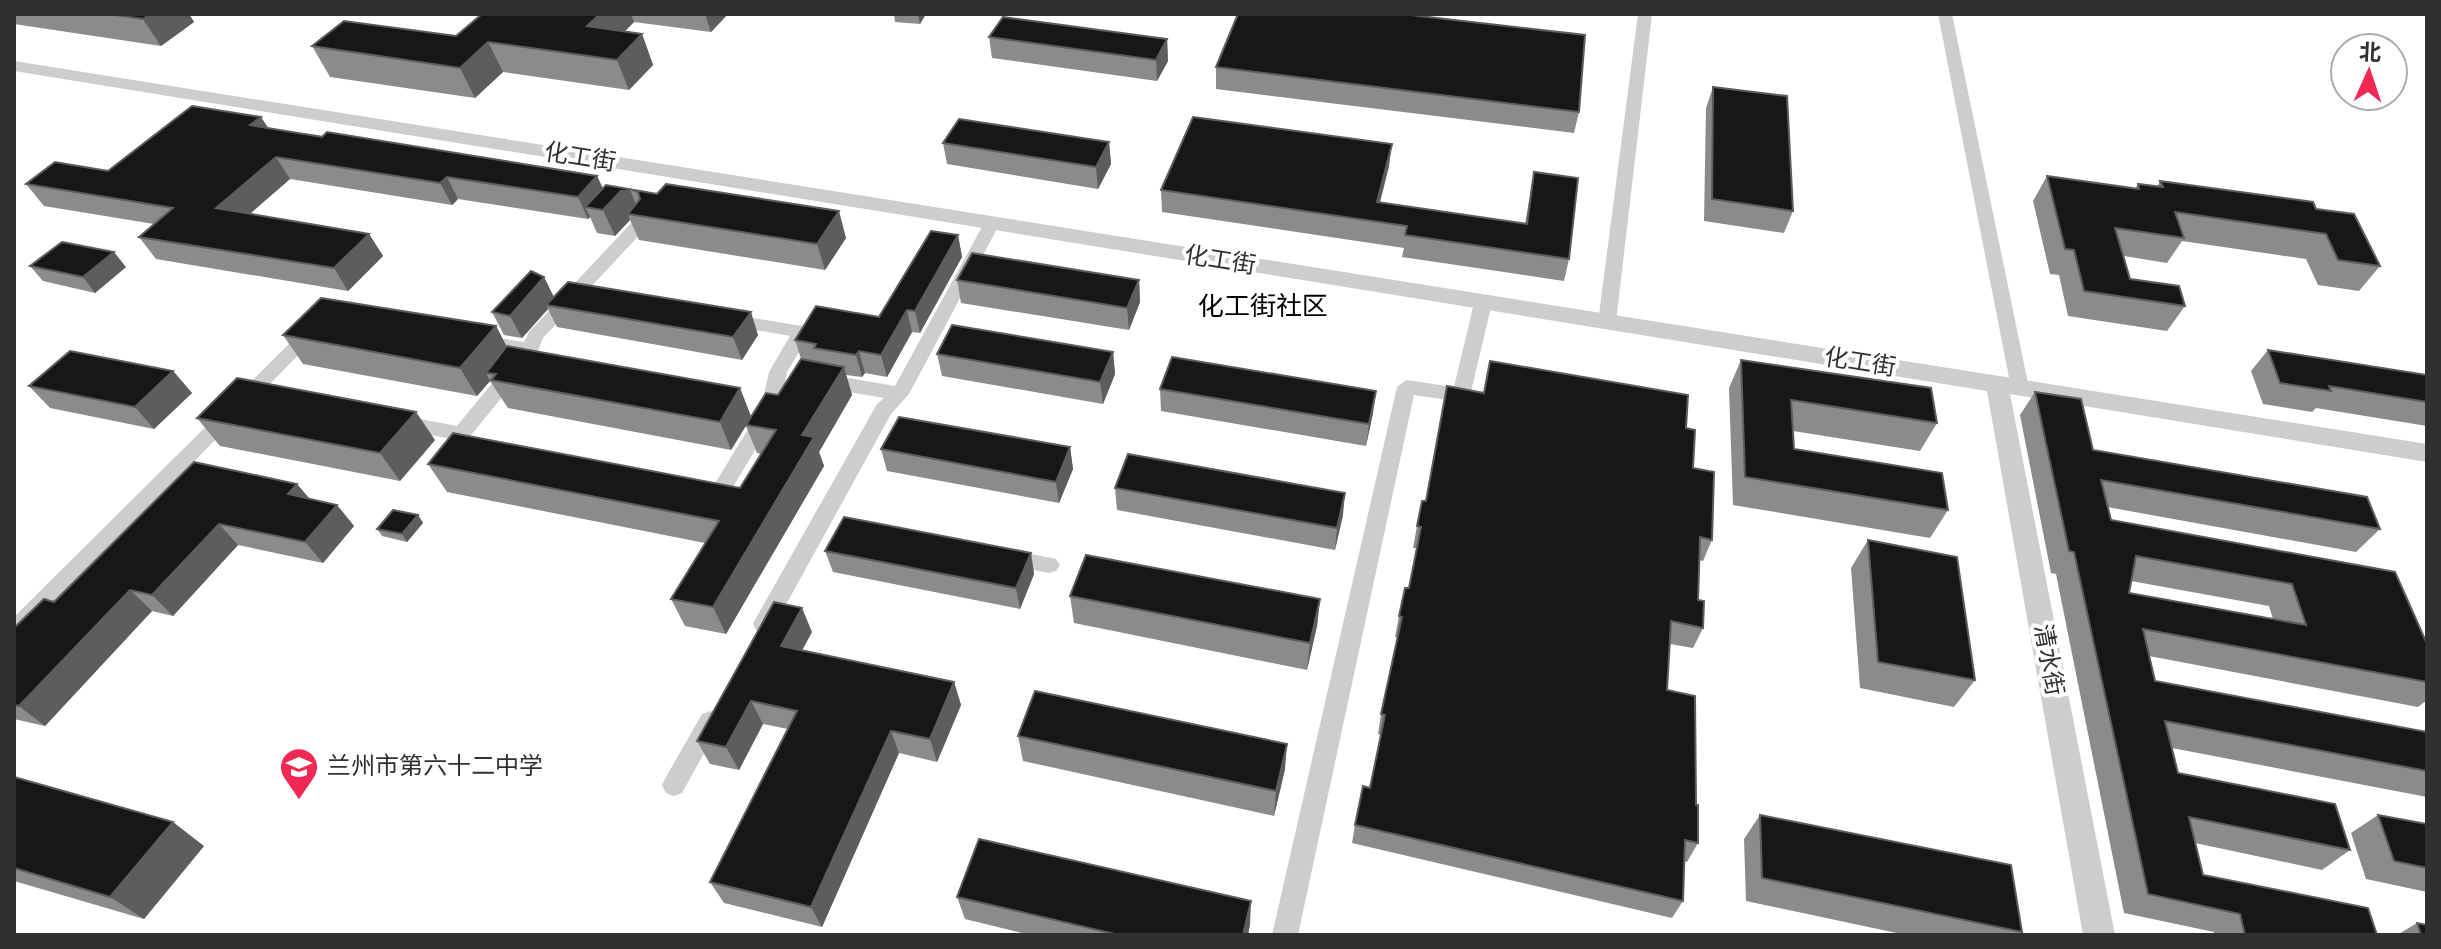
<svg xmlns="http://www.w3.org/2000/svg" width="2441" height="949" font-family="'Alegreya Sans','Noto Sans SC',sans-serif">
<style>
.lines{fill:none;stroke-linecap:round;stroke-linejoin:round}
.minor{fill:#cdcdcd;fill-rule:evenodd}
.tertiary{fill:#cdcdcd;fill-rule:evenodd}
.wall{fill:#8b8b8b;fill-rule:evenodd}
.shaded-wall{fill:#5d5d5d}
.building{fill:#171717;stroke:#5d5d5d;stroke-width:2;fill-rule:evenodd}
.labels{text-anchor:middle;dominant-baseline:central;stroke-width:8;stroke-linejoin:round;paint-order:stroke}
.street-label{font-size:24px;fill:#303030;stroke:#fff}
.poi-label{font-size:24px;fill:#303030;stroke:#fff;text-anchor:start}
.neighbourhood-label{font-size:26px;fill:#000;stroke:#fff}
</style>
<rect width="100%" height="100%" fill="#fff"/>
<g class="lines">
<path class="minor" d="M1638 14H1652L1616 322 1607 328 1598 322Z
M1938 14H1952L2029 388 2020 395 2011 388Z
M640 219 646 220 648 224 646 228 543 338 537 354 468 439 461 441 396 428 393 423 403 416 457 426 517 353 475 345 472 341 475 337 481 335 524 342 529 332 634 220Z
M991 220 999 225 909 394 891 414 772 630 764 633 756 630 753 624 756 618 877 404 884 398 825 388 816 381 825 374 895 386 983 225Z
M1483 297 1492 303 1469 400 1462 402 1414 395 1298 935H1272L1397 387 1406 380 1454 387 1474 303Z
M728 314 802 326 811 332 787 372 780 409 731 490H717L714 485 761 408 769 372 790 336 722 324 719 320 722 316Z
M311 326 317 328 320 332 317 336 22 637 14 640V617L305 328Z
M1006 549 1056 559 1060 565 1056 571 1049 573 999 563 995 557 999 551Z
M710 711 718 714 722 721 718 728 682 793 674 796 666 793 662 785 666 777 702 714Z"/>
<path class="tertiary" d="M14 61 2427 444V462L2010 394 2115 935H2083L1987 391 14 71Z"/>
</g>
<path class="wall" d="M14 14H189L194 22 161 46 14 24Z
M482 14H728L711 32 634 22 624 32 642 34 653 65 629 90 503 72 475 98 330 77 312 46 456 36Z
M890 14H926L920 24 895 22 894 14Z
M989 37 1167 39 1168 61 1157 81 992 58Z
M1216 67 1579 112 1574 133 1216 89Z
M1713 87 1793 211 1784 233 1704 221 1706 108Z
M268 128 597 176 603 188 606 185 846 238 825 270 639 240 630 220 615 236 597 233 590 217 588 219 458 199 452 205 290 179 250 214 369 234 383 256 348 291 156 259 139 237 154 224 44 206 26 184 108 171Z
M1109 142 1111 164 1098 189 947 164 943 143Z
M1389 166 1380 203 1525 224 1534 172 1569 259 1564 281 1402 257 1404 248 1162 212 1161 190Z
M2047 176 2135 189 2138 184 2157 187 2160 181 2316 209 2380 266 2359 291 2318 285 2306 259 2182 241 2167 263 2124 256 2130 279 2185 306 2167 331 2068 316 2059 275 2050 274 2033 201Z
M958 235 962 257 920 333 912 332 887 377 865 373 862 377 846 375 852 395 819 452 824 466 726 634 685 626 671 599 705 543 447 492 428 464 740 488 761 454 757 453 746 426 731 450 508 408 490 381 477 396 303 364 283 335 496 326 507 347 740 388 751 416 778 395 801 359 795 340 879 317Z
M30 266 126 267 95 293 43 281Z
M544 277 554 297 758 335 742 360 557 327 548 309 522 338 504 335 492 312Z
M957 280H1139L1140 302 1129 330 961 303Z
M2268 350 2427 375V426L2316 408 2312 412 2263 404 2251 371Z
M1113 352 1115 374 1103 404 942 376 937 354Z
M1741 360 1937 423 1920 451 1793 431 1794 449 1948 510 1930 538 1733 505 1729 388Z
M1490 361 1686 428 1693 468 1712 540 1703 561 1699 560 1698 600 1703 628 1693 648 1670 644 1667 690 1696 805 1698 843 1687 862 1684 861 1683 901 1672 918 1352 843 1355 825 1370 788 1381 735 1378 734 1381 714 1398 637H1395L1399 616 1409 588 1417 548H1413L1417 526 1426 501 1484 392Z
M173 371 192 393 154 429 50 408 29 386Z
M1160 389 1373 413 1366 446 1161 411Z
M2035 392 2093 450 2380 529 2356 552 2107 507 2111 520 2395 572 2427 644V700L2418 707 2149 656 2155 681 2427 732V797L2172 748 2178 773 2350 850 2322 870 2195 843 2203 875 2377 935H2214V932L2124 913 2056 574 2051 573 2020 415ZM2131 581 2269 606 2273 619 2129 593Z
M197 418 435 440 400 481 220 446Z
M1070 447 1073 469 1059 503 887 471 881 449Z
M194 462 310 499 337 505 354 526 323 563 238 545 173 616 152 611 45 726 14 719V628L54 602Z
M1115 488 1343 515 1335 550 1117 510Z
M418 515 423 523 407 542 382 536 377 529Z
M1868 540 1975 680 1954 707 1860 688 1851 568Z
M825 551 1031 553 1034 574 1020 609 833 572Z
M1070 596 1320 599 1317 626 1307 670 1074 623Z
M812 632 802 650 954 682 961 705 937 762 899 753 822 927 724 903 710 882 788 729 763 724 739 770 710 764 697 741Z
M1018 736 1285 769 1274 816 1023 761Z
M14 777 204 846 144 919 14 881Z
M1760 815 2022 932 2019 935H1906L1746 901 1744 839Z
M2378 815 2427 824V892L2366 879 2351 833Z
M957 897 1250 924 1248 935H1030L965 919Z
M2417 923 2427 935H2397Z"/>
<path class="shaded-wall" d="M150 14H189L194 22 161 46 143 19Z
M600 14H631L634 22 599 57 587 26Z
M705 14H728L711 32Z
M918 14H926L920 24Z
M642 34 653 65 629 90 617 60Z
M1167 39 1168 61 1157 81 1156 60Z
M488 42 503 72 475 98 460 68Z
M261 117 275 138 250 125Z
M1109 142 1111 164 1098 189 1096 167Z
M1392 144 1389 166 1374 224 1377 202Z
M276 157 290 179 231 230 216 208Z
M597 176 607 198 585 207 590 217 588 219 578 197Z
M447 177 458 199 452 205 440 183Z
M630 189 640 216 628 214 630 220 615 236 603 210 621 191Z
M839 211 846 238 825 270 817 244Z
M369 234 383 256 348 291 334 268Z
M958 235 962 257 920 333 915 311Z
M114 252 126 267 95 293 83 277Z
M544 277 555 300 546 305 548 309 522 338 510 316Z
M1139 280 1140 302 1129 330 1127 308Z
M907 310 912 332 887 377 881 355Z
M751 312 758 335 742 360 733 337Z
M496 326 511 355 486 373 490 381 477 396 460 368Z
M859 351 865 373 862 377 856 355Z
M1113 352 1115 374 1103 404 1100 382Z
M844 367 852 395 819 452 824 466 726 634 713 607 802 435Z
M173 371 192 393 154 429 135 407Z
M740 388 751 417 731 450 720 422Z
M1376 391 1373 413 1366 446 1369 424Z
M416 412 435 440 400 481 380 453Z
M1070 447 1073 469 1059 503 1056 482Z
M297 484 315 505 288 494Z
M1345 493 1343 515 1335 550 1337 528Z
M337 505 354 526 323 563 305 542Z
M418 515 423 523 407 542 402 534Z
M219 524 238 545 173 616 152 595Z
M1031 553 1034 574 1020 609 1016 588Z
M130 590 152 611 45 726 19 706Z
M1320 599 1317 626 1307 670 1310 643Z
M802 608 812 632 792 669 781 646Z
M954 682 961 705 937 762 930 739Z
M751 701 763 724 739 770 726 747Z
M891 731 899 753 822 927 811 907Z
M1287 744 1285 769 1274 816 1276 791Z
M173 822 204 846 144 919 110 897Z
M1251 901 1250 924 1248 935H1243Z"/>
<path class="building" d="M109 14H150L143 19Z
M482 14H600L587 26 642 34 617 60 488 42 460 68 312 46 344 21 456 36Z
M1238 14H1402L1585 35 1579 112 1216 67Z
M1003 17 1167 39 1156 60 989 37Z
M1713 87 1787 96 1793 211 1712 199Z
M192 106 261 117 250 125 322 137 327 132 597 176 578 197 447 177 440 183 276 157 216 208 369 234 334 268 139 237 173 208 26 184 55 162 108 171Z
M1193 117 1392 144 1377 202 1527 224 1534 172 1578 178 1569 259 1405 235 1407 226 1161 190Z
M959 119 1109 142 1096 167 943 143Z
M2047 176 2139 189 2138 184 2163 187 2160 181 2313 202 2316 209 2354 214 2380 266 2338 260 2326 234 2175 212 2184 238 2115 228 2130 279 2179 286 2185 306 2084 291 2074 250 2065 249Z
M666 184 839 211 817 244 628 214 640 199 638 192 630 189 621 191 603 210 585 207 606 185 657 194Z
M931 231 958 235 915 311 907 310 881 355 859 351 856 355 814 348 816 344 795 340 816 306 879 317Z
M62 242 114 252 83 277 30 266Z
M972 253 1139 280 1127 308 957 280Z
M531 271 544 277 510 316 492 312Z
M568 282 751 312 733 337 546 305Z
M321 298 496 326 460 368 283 335Z
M952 325 1113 352 1100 382 937 354Z
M507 346 740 388 720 422 491 380 496 374 486 373Z
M2268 350 2427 375V402L2329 386 2331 391 2280 383Z
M70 351 173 371 135 407 29 386Z
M1172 357 1376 391 1369 424 1160 389Z
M801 359 844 367 802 435 814 437 713 607 671 599 719 521 428 464 453 433 740 488 776 430 746 425 766 393 778 395Z
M1741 360 1931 388 1937 423 1791 400 1794 449 1942 473 1948 510 1745 477Z
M1490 361 1688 395 1686 428 1695 430 1693 468 1714 472 1712 540 1700 537 1698 600 1704 601 1703 628 1671 621 1667 690 1695 696 1696 805H1698V843L1685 840 1683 901 1355 825 1363 786 1370 788 1385 715 1381 714 1402 617 1399 616 1405 588H1409L1421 527 1417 526 1422 501H1426L1447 386 1484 393Z
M237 378 416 412 380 453 197 418Z
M2035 392 2081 399 2093 450 2367 497 2380 529 2101 480 2111 520 2395 572 2427 644V682L2143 629 2155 681 2427 732V771L2165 721 2178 773 2335 804 2350 850 2189 817 2203 875 2368 908 2377 935H2245L2240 914 2148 894 2074 552 2069 551ZM2136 556 2292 584 2306 625 2129 593Z
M899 417 1070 447 1056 482 881 449Z
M1128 454 1345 493 1337 528 1115 488Z
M194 462 297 484 288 494 337 505 305 542 219 524 152 595 130 590 19 706 14 705V628L44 599 54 602Z
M393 510 418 515 402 534 377 529Z
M844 517 1031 553 1016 588 825 551Z
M1868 540 1957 557 1975 680 1878 662Z
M1086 555 1320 599 1310 643 1070 596Z
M774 602 802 608 781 646 954 682 930 739 891 731 811 907 710 882 797 711 751 701 726 747 697 741Z
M1035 691 1287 744 1276 791 1018 736Z
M14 777 173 822 110 897 14 868Z
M1760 815 2011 865 2022 932 1762 878Z
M2378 815 2427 824V868L2394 861Z
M979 839 1251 901 1243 935H1119L957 897Z
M2417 923 2427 925V935H2421Z"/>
<defs>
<g id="school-pin" transform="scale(2)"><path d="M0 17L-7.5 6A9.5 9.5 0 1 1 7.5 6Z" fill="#f02954" stroke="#fff"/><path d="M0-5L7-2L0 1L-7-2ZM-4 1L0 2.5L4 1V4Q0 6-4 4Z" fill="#fff"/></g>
</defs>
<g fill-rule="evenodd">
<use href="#school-pin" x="299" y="767"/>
</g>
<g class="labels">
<g class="street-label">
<text transform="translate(580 158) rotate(9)">化工街</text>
<text transform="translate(1220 261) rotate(9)">化工街</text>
<text transform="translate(1860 363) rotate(9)">化工街</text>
<text transform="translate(2048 660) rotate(80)">清水街</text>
</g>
<g class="poi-label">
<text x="327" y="767">兰州市第六十二中学</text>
</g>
<g class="neighbourhood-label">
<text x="1263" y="307">化工街社区</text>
</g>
</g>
<rect width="2441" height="949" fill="none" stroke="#303030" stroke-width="32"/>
<g transform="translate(2369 72) rotate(3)"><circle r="38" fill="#ffffff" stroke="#acacac" stroke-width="2"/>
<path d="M0-6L14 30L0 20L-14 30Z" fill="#f02954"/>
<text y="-12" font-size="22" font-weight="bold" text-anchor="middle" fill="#303030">北</text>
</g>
</svg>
